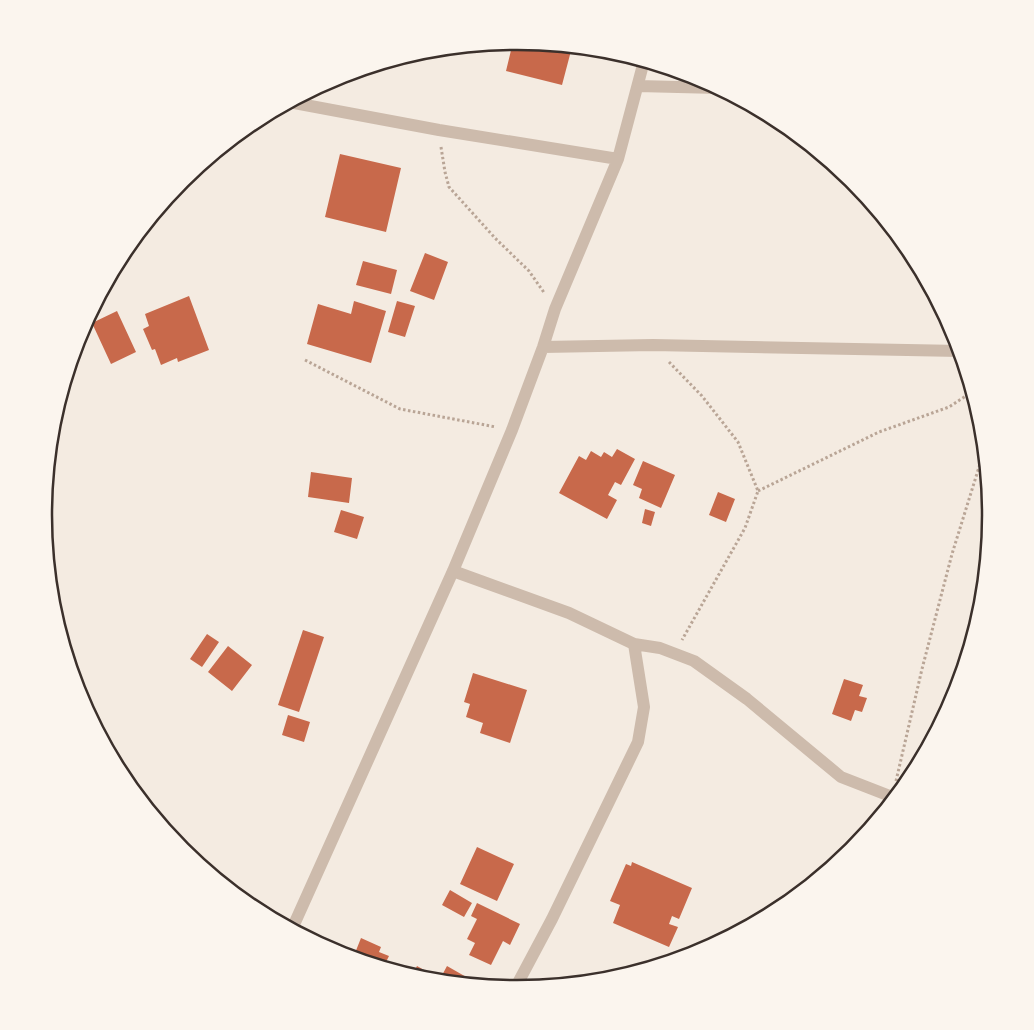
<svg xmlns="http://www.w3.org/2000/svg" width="1034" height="1030" font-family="'Golos Text',sans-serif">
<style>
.building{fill:#c8694b}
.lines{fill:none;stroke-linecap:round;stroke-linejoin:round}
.path{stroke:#b9a596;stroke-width:3;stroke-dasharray:2.5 2.5;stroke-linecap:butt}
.street{stroke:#cdbbac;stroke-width:12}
.rim{fill:none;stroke:#3b302b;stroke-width:2.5}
</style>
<rect width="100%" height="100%" fill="#f4ebe1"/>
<path class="building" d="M517 41 572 47 562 85 506 71 513 42Z
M340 154 401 168 386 232 325 217Z
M425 253 448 262 434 300 410 291Z
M363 261 397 270 391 294 356 285Z
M189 296 209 350 178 362 177 358 161 365 155 349 152 350 143 329 149 326 145 314Z
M354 301 386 311 371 363 307 344 318 304 351 314Z
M397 301 415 306 405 337 388 332Z
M117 311 136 352 111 364 92 323Z
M617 449 635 459 621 485 615 482 608 495 617 500 607 519 559 493 579 456 586 460 591 451 601 457 604 452 612 457Z
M643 461 675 475 661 508 639 498 642 489 633 485Z
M311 472 352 478 349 503 308 497Z
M718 492 735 499 726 522 709 515Z
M645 509 655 512 651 526 642 523Z
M341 510 364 517 357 539 334 532Z
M303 630 324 637 299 712 278 705Z
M207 634 219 642 202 667 190 659Z
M228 646 252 665 232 691 208 672Z
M473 673 527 690 510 743 480 733 483 723 466 717 470 704 464 702Z
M844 679 863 685 859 696 867 698 862 712 855 710 851 721 832 714Z
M288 715 310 722 304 742 282 735Z
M477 847 514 864 497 901 460 884Z
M632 862 692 888 679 919 672 916 669 924 678 927 669 947 613 923 620 905 610 901 626 864 631 866Z
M450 890 472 903 464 917 442 905Z
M477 903 520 924 510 945 503 941 491 965 469 955 475 943 467 939 477 919 471 916Z
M361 938 381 947 379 952 389 956 385 964 390 966 389 969 353 958Z
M417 966 440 979 447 966 475 982 473 984 424 980 412 976Z"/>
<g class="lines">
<path class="path" d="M441 147 445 172 449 187 495 238 529 271 545 294
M305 360 400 409 496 427
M669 362 702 396 738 442 758 491 745 528 682 640
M758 491 879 432 949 407 972 392
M896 781 922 669 952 554 984 451"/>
<path class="street" d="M638 86 718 88
M289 102 439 130 618 159
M543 347 653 345 960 351
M453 571 569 613 634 644 660 648 694 661 747 699 841 777 895 798
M292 929 453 571 512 430 543 347 555 309 618 159 644 61
M517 989 519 981 552 919 638 742 644 707 634 644"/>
</g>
<path d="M0 0H1034V1030H0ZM52 515a465 465 0 1 1 930 0a465 465 0 1 1-930 0Z" fill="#fbf5ee" fill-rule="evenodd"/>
<path class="rim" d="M52 515a465 465 0 1 1 930 0a465 465 0 1 1-930 0Z"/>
</svg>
